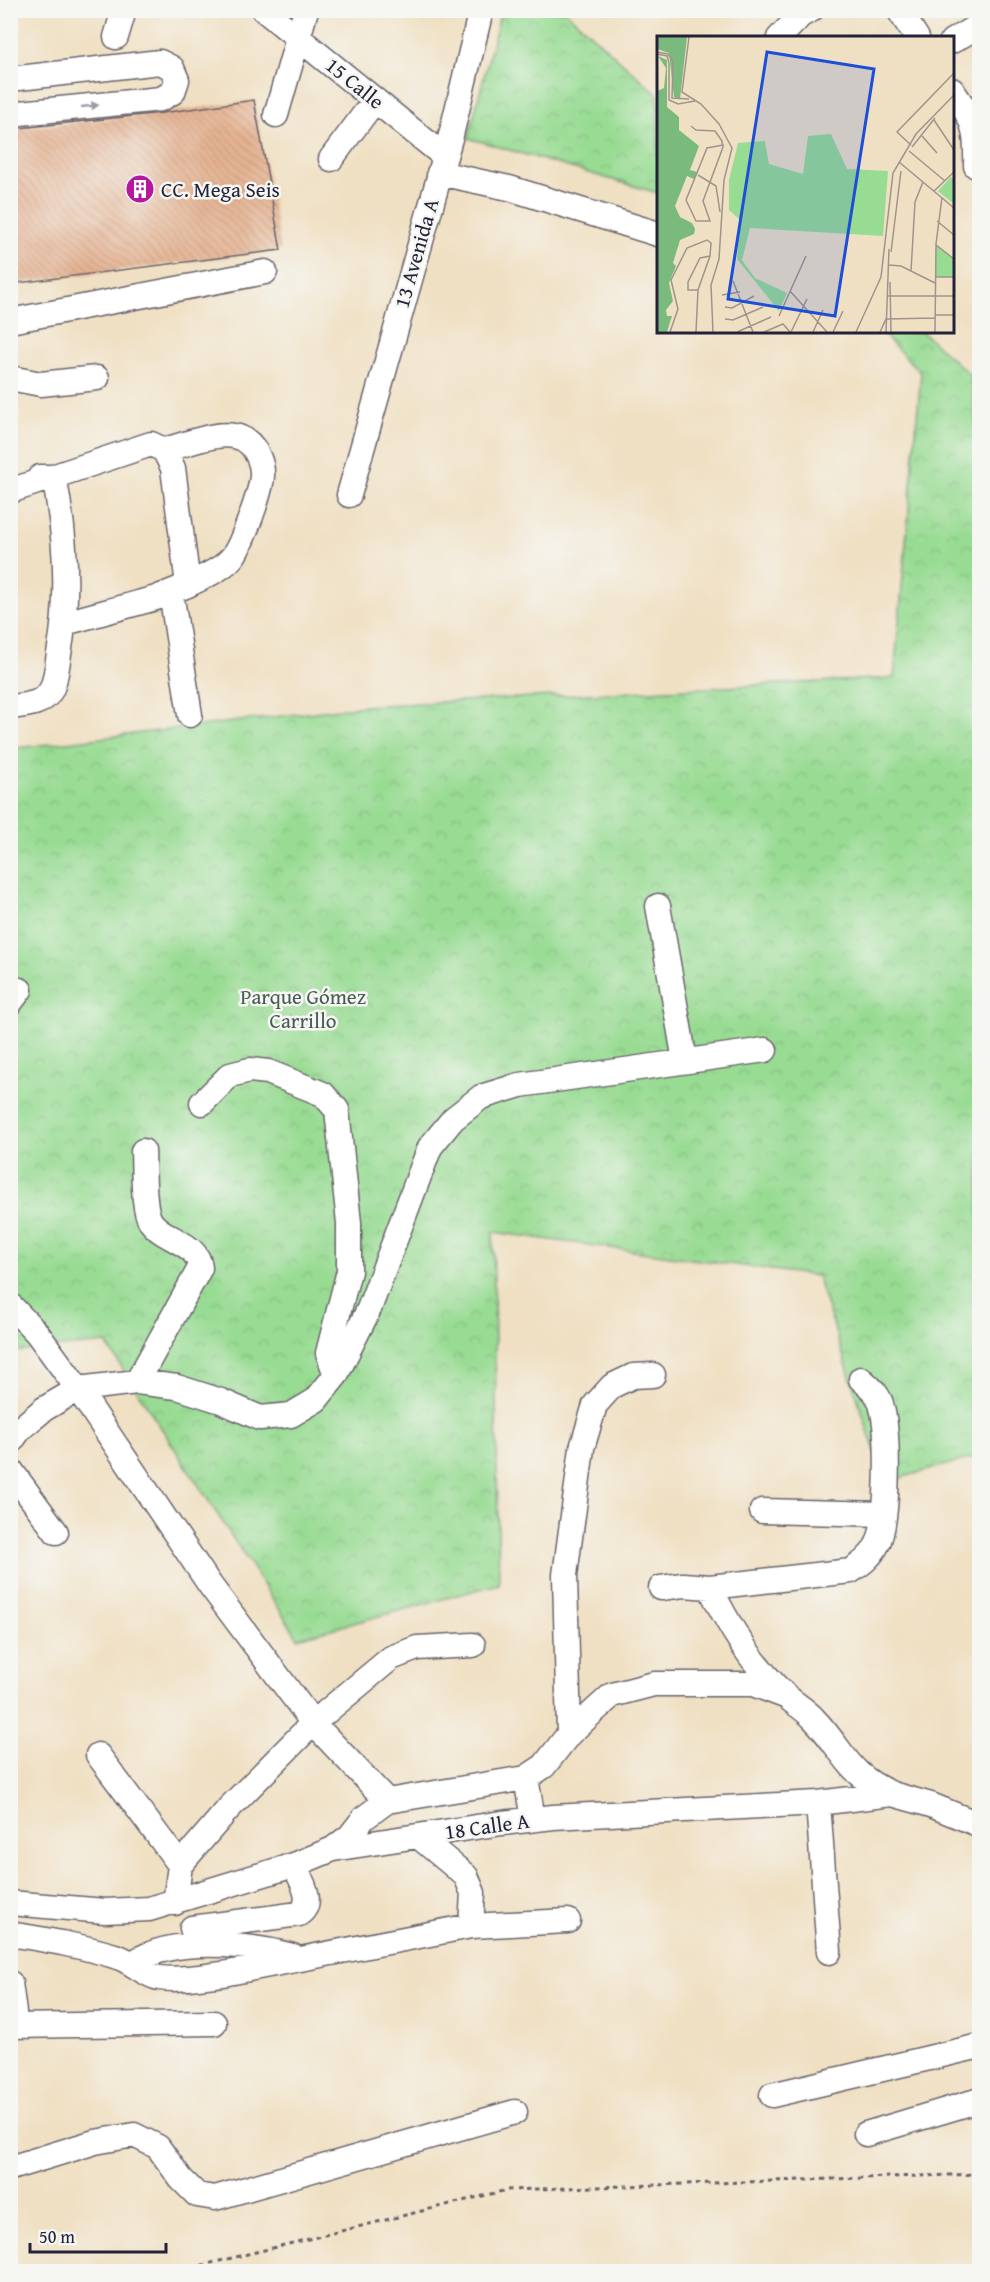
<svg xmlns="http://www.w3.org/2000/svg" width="990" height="2282" font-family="'Gentium Book Plus',serif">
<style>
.park{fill:url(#park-crowns);stroke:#5d7e67;stroke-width:1.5}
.building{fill:url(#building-back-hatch)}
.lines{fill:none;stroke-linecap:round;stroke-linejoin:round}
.minor-casing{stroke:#6a646b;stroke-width:27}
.path{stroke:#6a646b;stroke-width:3;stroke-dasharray:4.5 4.5;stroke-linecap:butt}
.minor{stroke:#fff;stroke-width:24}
.oneway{fill:#9c9ca7}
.labels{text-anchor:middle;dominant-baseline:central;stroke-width:5;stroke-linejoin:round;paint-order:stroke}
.street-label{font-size:21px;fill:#22223b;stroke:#f6f6f2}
.poi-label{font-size:21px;fill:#22223b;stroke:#f6f6f2;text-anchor:start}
.park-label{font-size:21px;fill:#455a55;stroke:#f6f6f2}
.inset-road{fill:none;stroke:#9e948d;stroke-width:1.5}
.view{fill:#1d4ed8;fill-opacity:0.15;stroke:#1d4ed8;stroke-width:3}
.inset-edge{fill:none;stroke:#22223b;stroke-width:3}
</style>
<defs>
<pattern id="park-crowns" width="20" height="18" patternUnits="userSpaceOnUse" patternTransform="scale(1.5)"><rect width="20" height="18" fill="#98db93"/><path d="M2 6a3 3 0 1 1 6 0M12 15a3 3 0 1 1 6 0" fill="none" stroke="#83bc80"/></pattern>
<pattern id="building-back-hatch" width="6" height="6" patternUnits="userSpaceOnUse" patternTransform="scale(1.5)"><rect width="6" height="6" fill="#e5b392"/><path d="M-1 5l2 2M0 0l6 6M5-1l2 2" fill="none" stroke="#c49a7f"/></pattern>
</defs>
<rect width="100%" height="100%" fill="#f6f6f2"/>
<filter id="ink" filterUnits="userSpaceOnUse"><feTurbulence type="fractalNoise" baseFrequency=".0167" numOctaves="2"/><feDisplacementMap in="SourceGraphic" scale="12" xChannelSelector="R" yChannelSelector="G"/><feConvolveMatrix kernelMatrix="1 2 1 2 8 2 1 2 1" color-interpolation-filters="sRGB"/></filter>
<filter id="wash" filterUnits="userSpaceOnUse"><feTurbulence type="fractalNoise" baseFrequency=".008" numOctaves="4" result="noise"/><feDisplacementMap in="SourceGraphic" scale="24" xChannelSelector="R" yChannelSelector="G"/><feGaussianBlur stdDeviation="1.35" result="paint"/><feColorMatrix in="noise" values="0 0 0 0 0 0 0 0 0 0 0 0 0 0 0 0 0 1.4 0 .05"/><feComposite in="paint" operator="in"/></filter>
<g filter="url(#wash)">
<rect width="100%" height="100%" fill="#f0e0c3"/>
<path class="park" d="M501 11H565L658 95V193L468 138Z
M881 332H922L970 375 980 455 979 1456 885 1482 817 1276 493 1232 499 1584 298 1638 106 1343 11 1352 10 749 364 706 894 678 921 373Z"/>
<g id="blocks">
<path class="building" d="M254 100 281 250 10 284V129L162 113Z"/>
</g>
</g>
<g filter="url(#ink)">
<use href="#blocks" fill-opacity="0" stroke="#6a646b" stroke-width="1.5"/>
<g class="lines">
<g class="minor-casing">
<path id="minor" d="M264 10 444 156
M899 10 917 38
M116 37 124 10
M779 38 801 15 811 10
M952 41 980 25
M10 79 160 62 172 68 177 80 173 92 161 99 10 114
M952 90C974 122 977 127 976 166
M276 115 306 10
M331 159 375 100
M439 173 509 188 658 234
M10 321 265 272
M10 378 41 384 97 378
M164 450C185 445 220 429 241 438 254 443 263 462 262 476 261 492 243 541 234 555 224 569 203 577 188 585
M10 491 151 444 164 450 173 468 188 585 156 598 65 623
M349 495 451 135 481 10
M171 592 190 715
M10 707C25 705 43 705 51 690 56 681 57 665 59 654 70 594 66 536 54 477H40
M658 906 685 1061
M10 1003 20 990
M202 1103 230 1075 250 1070 268 1072 323 1094 337 1110 349 1223V1271L328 1353 336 1375
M10 1305 37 1333 78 1389 210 1585 313 1723 387 1801
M137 1382 200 1268C198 1242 165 1241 151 1222 142 1209 144 1168 143 1151
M10 1443 21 1428 44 1409 78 1389 137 1382 177 1387 221 1401 260 1418 291 1415 316 1400 336 1375 369 1309 430 1147 453 1119 481 1097 520 1085 765 1050
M10 1469 56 1532
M762 1511 883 1514
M710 1587C729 1627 753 1666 786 1696 795 1704 806 1710 814 1719 845 1751 846 1774 892 1794
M661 1588 683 1585 710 1587 851 1571C861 1564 871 1557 877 1545 889 1522 889 1434 882 1408 880 1395 870 1387 861 1379
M569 1734 565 1575 582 1448 595 1405 612 1386 633 1376 653 1375
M98 1755 180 1865
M526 1778 533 1819
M818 1803 829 1952
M418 1836 466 1876 473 1893 471 1926
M333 1849 350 1836 364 1818 387 1801 526 1778 544 1766 569 1734 612 1695 654 1684H753L785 1696
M10 1903 105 1911 149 1909 294 1865 333 1849 502 1823 553 1817 818 1803 892 1794 931 1805 980 1825
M175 1903 180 1865 229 1808 313 1723 391 1658 417 1648 473 1645
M192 1928 299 1914C316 1902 301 1880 294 1865
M10 1934C47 1940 83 1946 118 1957 133 1962 144 1975 159 1978 180 1981 203 1976 223 1974L471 1926 568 1921
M133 1963C172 1936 248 1944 293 1956
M10 1983 14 2012 10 2027
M11 2026 214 2023
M772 2095 980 2046
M866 2134 980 2100
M10 2168 95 2142 134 2135 158 2147 181 2179 197 2195 215 2198 515 2112"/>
</g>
<path class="path" d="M175 2272 507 2190 980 2174"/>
<use href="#minor" class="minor"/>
</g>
<defs><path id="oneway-solid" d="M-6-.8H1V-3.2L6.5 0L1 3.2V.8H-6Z" transform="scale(1.5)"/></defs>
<use class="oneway" href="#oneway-solid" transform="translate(90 106) rotate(-6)"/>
</g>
<defs>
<g id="building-disc" transform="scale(1.5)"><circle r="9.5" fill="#b5179e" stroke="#f6f6f2"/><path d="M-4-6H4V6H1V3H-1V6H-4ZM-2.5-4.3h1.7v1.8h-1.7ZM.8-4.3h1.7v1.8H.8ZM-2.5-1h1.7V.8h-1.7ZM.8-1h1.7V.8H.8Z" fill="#fff"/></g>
</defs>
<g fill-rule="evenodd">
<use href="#building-disc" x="140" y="189"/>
</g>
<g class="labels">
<g class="street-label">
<text transform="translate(355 83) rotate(39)">15 Calle</text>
<text transform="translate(416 253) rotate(-74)">13 Avenida A</text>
<text transform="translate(487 1826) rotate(-8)">18 Calle A</text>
</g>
<g class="poi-label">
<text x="161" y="189">CC. Mega Seis</text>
</g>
<g class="park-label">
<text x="303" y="996">Parque Gómez<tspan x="303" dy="24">Carrillo</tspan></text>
</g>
</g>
<g transform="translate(657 36)">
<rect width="297" height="297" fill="#f0e0c3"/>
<path d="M0 1H30L23 63 17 61 12 17 0 13ZM1 20 10 24V71L22 81V94L42 110 33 134 40 136 37 143 30 140 18 170 23 181 35 187 38 193 37 198 23 204 16 227 19 230 12 247 16 265 9 274 10 280H15L10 296H0V55L7 52 9 32Z" fill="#7abb7d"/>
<path d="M174 98 190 133 231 135 226 200 93 192 85 224 98 242 130 257 122 275 80 223 83 184 72 174V144L81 107 108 105 112 128 146 138 151 100ZM279 208 297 223V241H278Z" fill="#98db93"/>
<path d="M294 141 297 143V168L281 155Z" fill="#98db93"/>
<path class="inset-road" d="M32 1 25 56 44 68 62 88 75 112 67 144 62 223 54 249 56 296M0 16 11 18 16 26 15 62 32 63M0 18 10 20 12 27V64L21 68 38 65M277 84 297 114M34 90 39 94 58 95 65 105V107L66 109V111L46 165 53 185H39L29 164 50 112 66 109M265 100 280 117M254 109 240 96 297 37M255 111 278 82M252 115 288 145M242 126 297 172M41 139 59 150 63 176M277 155 297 136M280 185 297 199M279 209 297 223M234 216 244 135M232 229 244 230 278 247M254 235 258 166 266 146M278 241H297M76 245 96 296M233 246 234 296M41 254H31V246L43 222 53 220M133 255 170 296M65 259 83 256M231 260H297M68 271 75 272 97 260M278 279H297M122 280 149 220M68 283 76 284 106 271M13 296 21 273 14 244 30 212 50 204 54 207 53 220 41 254 39 296M80 296 114 281M107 296 126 288 133 296M134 296 150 263M156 296 166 274M176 296 186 275M199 296 224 241 236 137 259 98 297 59M223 296 229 283 278 282M229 296 232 213M278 296 279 208 285 161"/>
<path class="view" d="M110 16 217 33 178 280 71 263Z"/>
<rect width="297" height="297" class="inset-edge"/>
</g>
<rect width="990" height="2282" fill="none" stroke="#f6f6f2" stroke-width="36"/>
<path d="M30 2243v9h136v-9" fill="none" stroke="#22223b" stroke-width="3"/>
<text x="39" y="2243" font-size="18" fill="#22223b" stroke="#f6f6f2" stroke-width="4.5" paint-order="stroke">50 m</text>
</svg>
